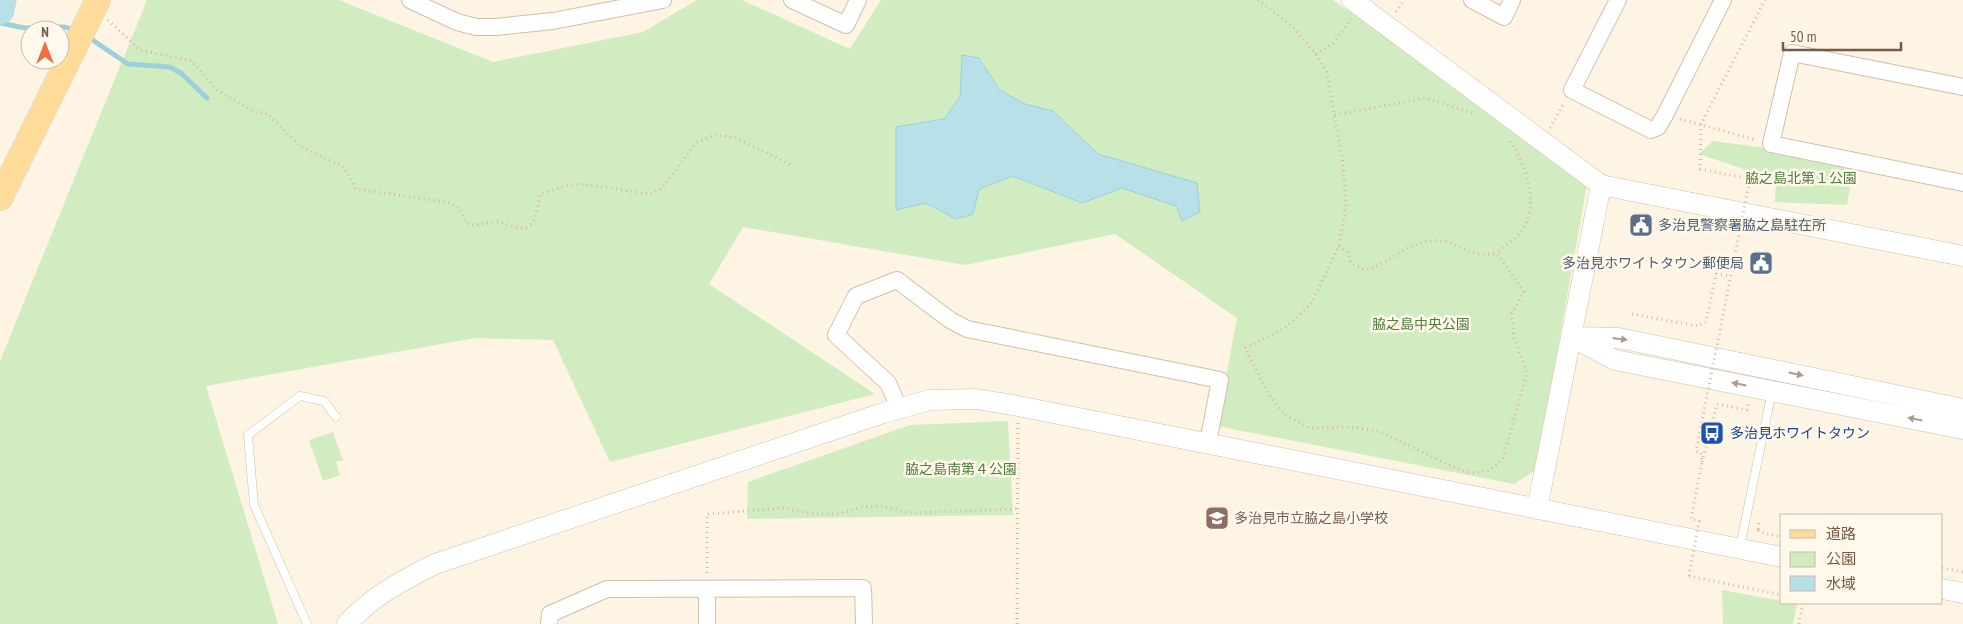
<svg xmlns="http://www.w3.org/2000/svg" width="1963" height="624" font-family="'PT Sans Narrow','Noto Sans JP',sans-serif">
  <rect width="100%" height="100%" fill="#fdf4e4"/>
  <path fill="#d2ecc1" d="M147 0H339L493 62 643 32 697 0H742L850 49 881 0H1333L1580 171 1587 185 1536 470 1514 484 1217 426 1237 318 1115 234 965 265 743 227 709 284 875 394 610 462 553 340 475 338 206 386 278 624H0V361Z
    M1713 141 1855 160 1847 205 1775 202 1776 180 1699 154Z
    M1008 421 1013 515 747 519 748 482 910 425Z
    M333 432 343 460 336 462 340 475 323 481 309 440Z
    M1722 590 1782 601V603H1797L1793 624H1723Z"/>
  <path fill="#b7e0e8" stroke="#9dd0db" d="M962 55 979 58 1000 90 1025 104 1053 111 1098 154 1197 183 1200 212 1182 221 1176 206 1122 188 1082 203 1013 176 979 189 973 214 956 219 926 203 896 210V127L944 119 960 97Z"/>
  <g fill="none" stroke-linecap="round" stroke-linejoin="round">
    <path stroke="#9dd0db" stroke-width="5" d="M0 23 25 28 64 27 76 30
      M88 37 128 64 170 67 181 73 207 98"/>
    <path stroke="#b7e0e8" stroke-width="29" d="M0 10 2 0"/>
    <g stroke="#d2beac" stroke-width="9">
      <path id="service" d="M1740 547 1772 391
        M307 624 254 505 248 435 300 396 324 401 336 417"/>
    </g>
    <g stroke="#d2beac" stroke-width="18">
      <path id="minor" d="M410 0 457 22 476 27H495L553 21 663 0
        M792 0 846 25 858 0
        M1472 0 1504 17 1512 0
        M1618 0 1572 90 1651 130 1658 127 1665 115 1723 0
        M1963 87 1792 53 1771 144 1963 183
        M899 408 888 383 836 335 856 296 897 280 950 320 967 329 1220 380 1208 443
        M549 624 550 614 607 589 863 588 864 624
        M707 624V589"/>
    </g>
    <g stroke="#d2beac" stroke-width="21">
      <path id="tertiary" d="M1352 0 1601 185 1963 256
        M1571 337 1615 360 1963 429
        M1575 337 1619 338 1963 409
        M1537 509 1601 185
        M1942 589 1963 593
        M347 624C372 596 402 581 435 564L883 413 930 400 976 399 1018 406 1782 557"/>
    </g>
    <g stroke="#dcd4cf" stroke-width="26">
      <path id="primary" d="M0 198 98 0"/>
    </g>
    <path stroke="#dab69d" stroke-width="3" stroke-dasharray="1 4" stroke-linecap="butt" d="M1258 0 1293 27 1316 54 1327 73 1343 164 1346 205 1339 246 1311 304 1285 328 1245 348 1268 393 1285 415 1310 428 1352 427 1378 431 1460 470 1474 473 1490 470 1503 458 1527 373 1514 337 1512 313 1524 292 1497 253C1505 246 1517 238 1523 229 1540 202 1525 163 1509 140
      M1396 12 1404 0
      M108 20 140 50 192 61 216 89 254 112 268 114 300 146 344 167 356 189 452 203 460 209 466 223C480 228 485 221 497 222 505 223 513 227 521 228 539 228 536 205 541 194L565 186 581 184 650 194 661 189 696 143 714 135 734 137 793 166
      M1316 54 1333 44 1351 19
      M1335 115 1425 98 1472 113
      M1680 119 1756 140
      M1550 128 1564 103
      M1750 179 1700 169 1701 124 1765 0
      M1339 246 1348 252 1351 263 1366 270C1392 263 1410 237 1441 241 1463 244 1473 259 1497 253
      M1632 314 1698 326 1706 322 1716 274 1730 276
      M1702 462 1717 404 1747 410 1748 402
      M1758 530V532L1759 520
      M1758 530 1764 533 1782 537
      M1942 568 1963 572
      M707 573V514L784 508 814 514H837L862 507 881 506 909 513 1017 509
      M1689 576 1782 595
      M1017 624 1018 422
      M1799 624 1803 603"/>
    <use href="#service" stroke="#fff" stroke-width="8"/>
    <use href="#minor" stroke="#fff" stroke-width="16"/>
    <use href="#tertiary" stroke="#fff" stroke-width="20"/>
    <use href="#primary" stroke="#ffdc99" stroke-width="25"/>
    <path stroke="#dab69d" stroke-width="3" stroke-dasharray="1 4" stroke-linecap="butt" d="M1689 576 1699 521 1691 519 1702 462 1701 453 1696 451 1750 179"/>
  </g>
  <defs><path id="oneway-solid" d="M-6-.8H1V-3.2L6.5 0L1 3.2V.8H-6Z" transform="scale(1.25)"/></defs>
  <g fill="#ae9c91">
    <use href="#oneway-solid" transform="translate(1620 339) rotate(7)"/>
    <use href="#oneway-solid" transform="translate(1796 374) rotate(12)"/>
    <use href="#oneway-solid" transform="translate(1739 384) rotate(-169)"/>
    <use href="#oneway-solid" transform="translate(1915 419) rotate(-169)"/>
  </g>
  <defs>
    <g id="civic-square" transform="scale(1.25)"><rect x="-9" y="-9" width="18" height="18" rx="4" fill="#5c6f8a" stroke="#fff8eb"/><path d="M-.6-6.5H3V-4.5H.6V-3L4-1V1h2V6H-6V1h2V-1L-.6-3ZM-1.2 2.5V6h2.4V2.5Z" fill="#fff"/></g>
    <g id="bus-square" transform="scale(1.25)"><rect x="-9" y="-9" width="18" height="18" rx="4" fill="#1a4fb4" stroke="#fff8eb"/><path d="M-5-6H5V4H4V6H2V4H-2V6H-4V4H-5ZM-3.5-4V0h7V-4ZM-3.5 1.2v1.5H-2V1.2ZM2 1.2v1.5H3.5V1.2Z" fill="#fff"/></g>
    <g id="school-square" transform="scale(1.25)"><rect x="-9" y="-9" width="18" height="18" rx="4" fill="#8d6e63" stroke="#fff8eb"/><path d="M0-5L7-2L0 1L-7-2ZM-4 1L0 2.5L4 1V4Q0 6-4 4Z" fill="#fff"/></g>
  </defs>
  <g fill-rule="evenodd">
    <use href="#civic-square" x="1641" y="225"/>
    <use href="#civic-square" x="1761" y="263"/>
    <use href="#bus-square" x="1712" y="433"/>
    <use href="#school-square" x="1217" y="518"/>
  </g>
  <g text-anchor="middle" stroke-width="5" stroke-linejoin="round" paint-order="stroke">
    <g font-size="14" fill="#507e3f" stroke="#fff8eb">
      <text x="1801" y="183">脇之島北第１公園</text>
      <text x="1421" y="329">脇之島中央公園</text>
      <text x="961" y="474">脇之島南第４公園</text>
    </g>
    <g font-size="14" fill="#4e5e75" stroke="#fff8eb" text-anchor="start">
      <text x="1658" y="230">多治見警察署脇之島駐在所</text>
      <text x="1744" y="268" text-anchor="end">多治見ホワイトタウン郵便局</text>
    </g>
    <g font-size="14" fill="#164399" stroke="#fff8eb" text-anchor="start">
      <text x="1730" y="438">多治見ホワイトタウン</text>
    </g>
    <g font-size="14" fill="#785e54" stroke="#fff8eb" text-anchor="start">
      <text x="1234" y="523">多治見市立脇之島小学校</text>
    </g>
  </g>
  <rect x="1780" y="514" width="162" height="90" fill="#fff8eb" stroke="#c9b9aa"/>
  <rect x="1790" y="530" width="25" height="8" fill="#ffdc99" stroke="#c9b9aa"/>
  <text x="1826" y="539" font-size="15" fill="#785a48">道路</text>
  <rect x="1790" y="552" width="25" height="15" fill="#d2ecc1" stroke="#c9b9aa"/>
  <text x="1826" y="564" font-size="15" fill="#785a48">公園</text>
  <rect x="1790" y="576" width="25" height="15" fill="#b7e0e8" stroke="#c9b9aa"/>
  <text x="1826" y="589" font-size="15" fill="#785a48">水域</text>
  <g transform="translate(45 45)"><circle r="24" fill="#fff8eb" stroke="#c9b9aa"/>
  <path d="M0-4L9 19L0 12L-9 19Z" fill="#ee6d43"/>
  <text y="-8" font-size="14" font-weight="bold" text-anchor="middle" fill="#785a48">N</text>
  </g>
  <path d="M1783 42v8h118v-8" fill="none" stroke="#785a48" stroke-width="2.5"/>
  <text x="1790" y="42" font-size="15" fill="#785a48" stroke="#fff8eb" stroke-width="4" paint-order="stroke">50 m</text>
</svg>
